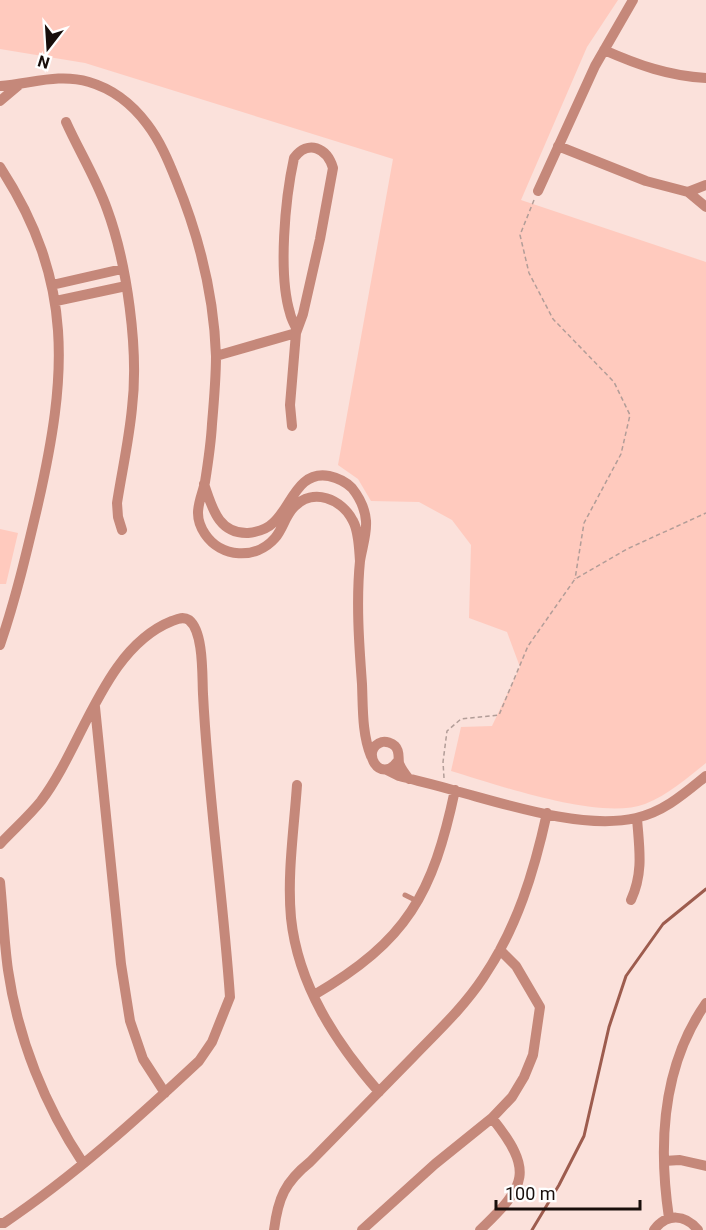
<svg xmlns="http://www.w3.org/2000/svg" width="706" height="1230" font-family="Roboto,sans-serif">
  <rect width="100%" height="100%" fill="#fbe1db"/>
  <path fill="#ffcabe" d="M0 0H618L587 47 521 200 706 262V763C687 778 668 795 645 804 600 821 498 785 451 771L461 727 492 726 520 667 507 632 469 618 471 545 452 520 419 502 371 501 358 479 338 465 393 159 85 63 0 49Z
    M0 529 18 533 6 584H0Z"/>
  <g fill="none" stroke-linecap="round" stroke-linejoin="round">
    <path stroke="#9d5c4e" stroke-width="3" d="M532 1230 559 1185 584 1136 609 1027 626 976 663 924 706 889"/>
    <path stroke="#b29d98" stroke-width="1.5" stroke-dasharray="4.5 3" stroke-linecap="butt" d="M534 200 520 235 529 273 553 319 614 382 630 415 621 454 584 523 575 579
      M444 778 443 762 447 731 461 719 499 715 528 646 575 579 627 549 706 513"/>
    <path stroke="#c5887a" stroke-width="5" d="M405 895 417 901"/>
    <path stroke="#c5887a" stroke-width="10" d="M604 50C638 65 669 76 706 78
      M0 86C31 84 58 73 89 82 113 89 132 104 147 124 160 141 168 160 176 180 199 236 214 295 216 356 216 378 214 401 212 424 211 443 208 463 205 482 203 492 198 502 198 513 198 520 201 528 205 534 221 558 256 560 275 538 283 529 285 516 294 507 313 487 342 499 353 521 359 532 359 549 360 561
      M0 101 19 85
      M66 122C79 151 96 178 107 209 127 263 139 350 132 408 129 440 122 471 117 503L118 517 122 530
      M558 146 646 181 688 192 706 207
      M0 167C75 282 67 376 38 504 27 551 16 598 0 645
      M538 191 595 66 633 0
      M688 192 706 185
      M52 285 122 269
      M56 301 126 286
      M216 356 296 333
      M292 426 290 405 296 333 303 314 320 239 333 168C327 148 308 139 294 158 285 199 278 274 290 313 291 319 295 325 297 330
      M204 484C212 507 218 534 248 533 257 532 267 529 273 523 291 508 297 470 329 476 338 478 345 481 352 488 360 498 365 508 366 521 367 534 362 548 360 561 356 601 359 644 362 684 363 708 362 734 371 756
      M95 707 121 964 130 1021 143 1059 165 1093
      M398 761C380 786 359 749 382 742 386 741 392 743 395 746 400 751 398 757 399 763 401 769 405 774 409 779
      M387 770 399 776C418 781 437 785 456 791 508 805 584 830 636 818 664 812 685 793 706 776
      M297 785C294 829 287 875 291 918 298 985 336 1043 379 1092
      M0 844C13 830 29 816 41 801 83 746 104 648 172 621 177 619 183 616 189 620 204 632 202 676 203 694 208 795 223 896 230 997L212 1042 199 1061C138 1118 74 1176 4 1223H0
      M0 882C3 912 4 941 8 970 18 1039 45 1106 83 1163
      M631 900C644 872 639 847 637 818
      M314 995C407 941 433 894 455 790
      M664 1161 680 1160 706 1166
      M669 1218C658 1144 662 1066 706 1003
      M274 1230C278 1198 285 1182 310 1162 344 1127 379 1092 413 1057 437 1032 463 1008 483 978 517 928 534 872 547 813
      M362 1230 435 1164 492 1118 512 1097 524 1077 533 1055 540 1007 516 966 500 950
      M480 1230C527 1185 534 1171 492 1118
      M654 1230C667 1213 685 1214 698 1230"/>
  </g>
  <g transform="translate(48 48) rotate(197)" stroke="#ffffff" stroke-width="4.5" paint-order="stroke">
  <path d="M0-4.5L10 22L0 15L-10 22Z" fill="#180e0b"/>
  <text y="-9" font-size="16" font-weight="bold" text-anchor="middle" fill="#180e0b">N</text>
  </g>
  <path d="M496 1200v9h144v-9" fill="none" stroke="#180e0b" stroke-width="3"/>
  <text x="505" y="1200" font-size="18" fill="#180e0b" stroke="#ffffff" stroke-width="4.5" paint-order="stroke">100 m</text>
</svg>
